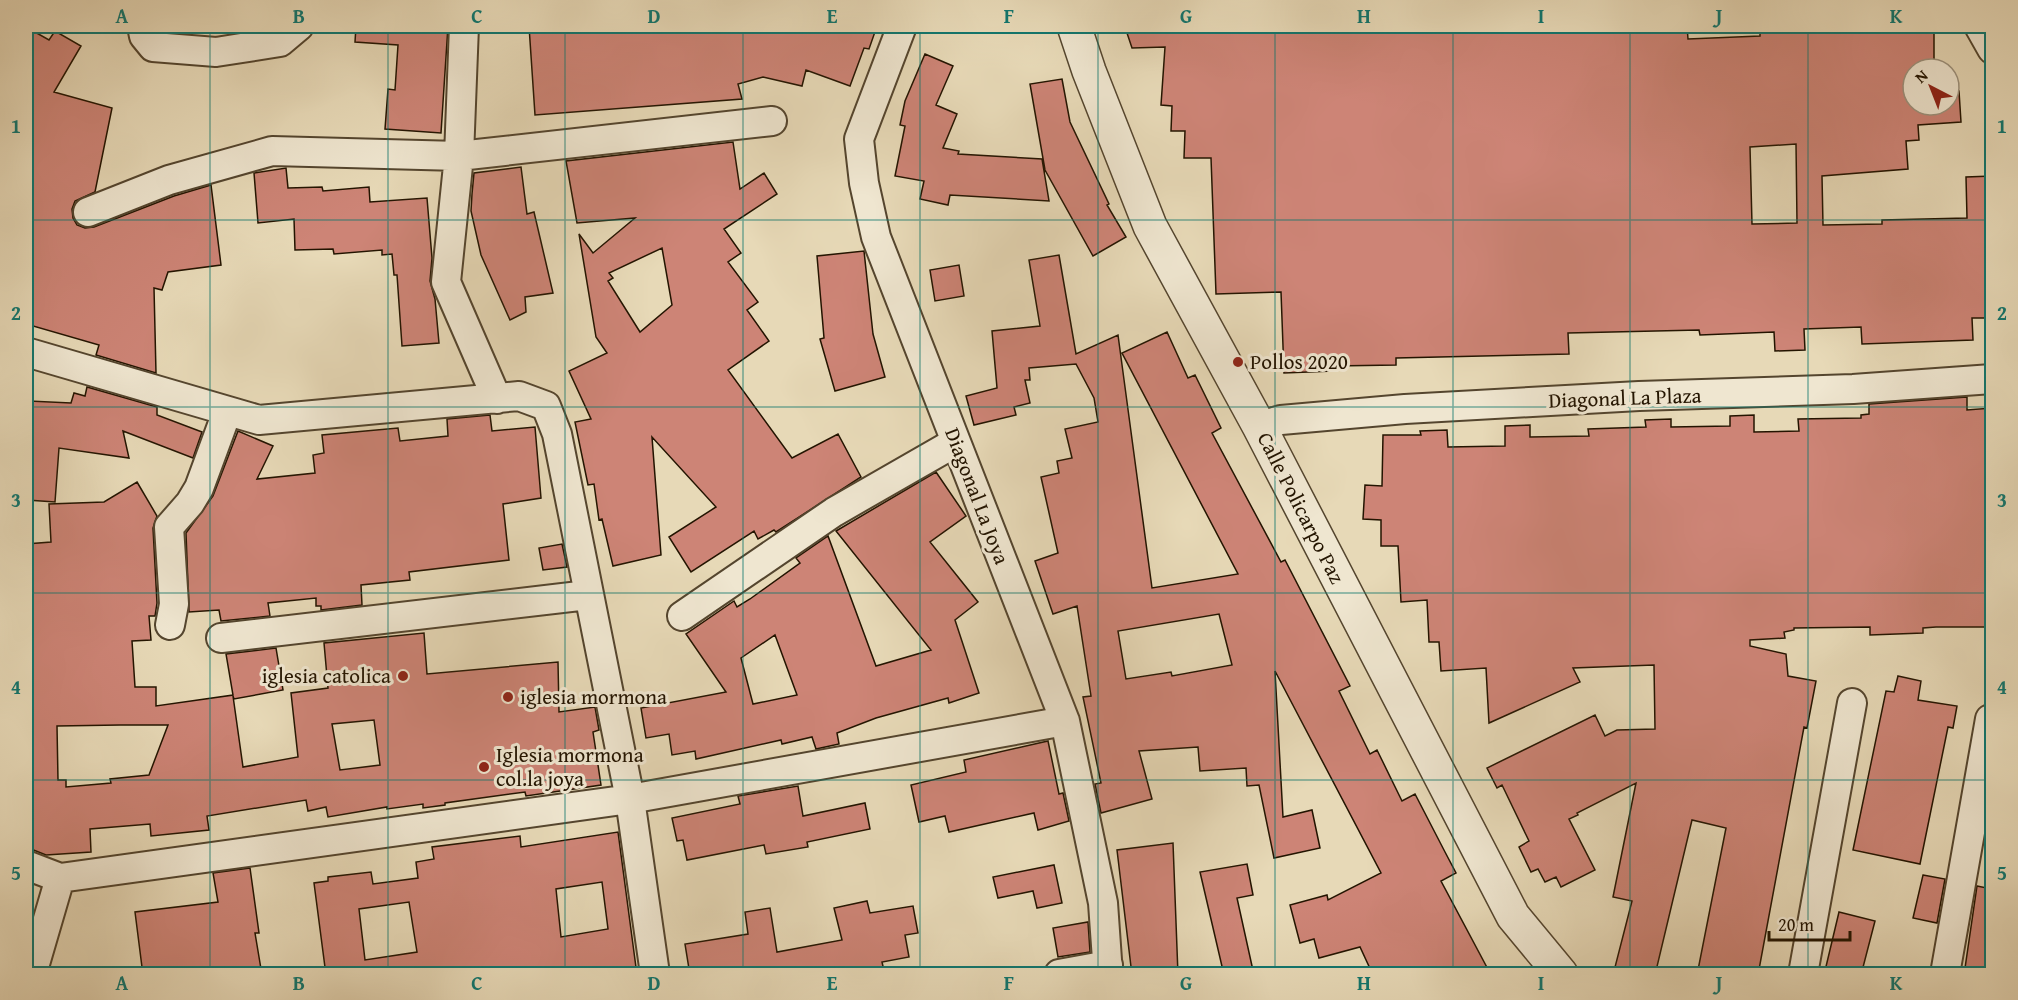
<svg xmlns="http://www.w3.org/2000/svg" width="2018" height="1000" font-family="'Gentium Book Plus',serif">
  <rect width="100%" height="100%" fill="#e7d9b7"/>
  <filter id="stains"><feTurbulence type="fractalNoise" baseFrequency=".00333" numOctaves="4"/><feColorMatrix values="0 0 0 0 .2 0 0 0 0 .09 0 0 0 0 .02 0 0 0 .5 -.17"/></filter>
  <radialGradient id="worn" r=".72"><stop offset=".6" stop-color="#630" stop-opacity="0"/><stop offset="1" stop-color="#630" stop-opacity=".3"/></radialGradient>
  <path fill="#cd8476" stroke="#231400" stroke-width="1.5" fill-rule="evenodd" d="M356 26H448L441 133 385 129 388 89 395 90 398 45 355 42Z
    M529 26H877L869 49 864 48 850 86 806 70 802 86 763 77 738 84 742 99 535 115Z
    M1188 26H1687L1688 39 1760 36V33L1934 30V69H1913V105H1949V92L1959 91 1961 122 1918 125 1919 140 1906 141 1908 169 1822 176 1823 225 1882 224V220L1967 218 1966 177 1992 176V318H1972L1973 340 1862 344 1861 327 1804 329 1805 350 1775 351 1774 332 1700 335 1699 330 1568 333 1569 354 1396 358V365L1333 366V371L1284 373 1281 292 1216 294 1211 158H1184L1185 131H1171L1172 106 1161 105 1165 47 1132 48 1125 27ZM1796 144 1797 223 1752 224 1750 147Z
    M26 27 49 40 55 31 81 46 54 92 112 108 95 192 75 201 72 209 73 218 77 225 85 228 94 227 174 196 211 185 221 265 168 272 162 290 154 288 156 373 96 355 99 345 33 326V309L26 327Z
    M925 54 953 66 936 105 957 114 943 148 959 151 958 154 1042 159 1049 201 950 195 948 205 920 199 924 181 895 176 905 126 900 125 905 101Z
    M1062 79 1070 122 1109 204 1107 205 1126 237 1093 256 1045 170 1030 84Z
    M733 142 740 189 764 173 777 194 724 229 741 253 728 262 758 302 747 310 769 341 728 370 792 458 838 434 861 477 776 532 774 530 758 539 754 531 691 572 669 537 716 507 652 437 661 555 613 566 602 519 599 520 594 484 588 485 575 422 591 419 569 371 607 353 596 337 579 234 593 253 635 218 577 223 566 161ZM662 248 672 305 640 332 608 281 613 278 609 273Z
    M521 167 527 214 534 212 553 293 525 297 526 312 510 320 481 255 471 211 472 194 474 173Z
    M286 168 288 188 322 187 323 191 369 187 370 202 427 198 432 258 430 281 435 299 439 343 402 346 397 275H394L392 254 382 255V250L334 254 333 249 295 250 294 219 258 223 254 173Z
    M864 251 873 334 885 377 835 391 820 339 824 338 817 256Z
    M1059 255 1076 354 1118 335 1152 588 1238 574 1122 353 1167 332 1188 378 1195 375 1221 428 1212 433 1281 562 1285 560 1350 686 1339 691 1370 754 1377 750 1402 801 1415 794 1445 852 1456 873 1441 881 1491 975H1373L1360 947 1319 958 1314 939 1300 943 1290 905 1327 895 1328 900 1381 873 1275 671 1283 817 1312 810 1320 848 1274 858 1259 785 1247 786 1246 768 1200 771 1198 747 1139 751 1152 799 1101 813 1095 784 1101 783 1083 697 1091 696 1077 606 1053 614 1035 561 1058 553 1041 477 1059 473 1057 461 1072 458 1065 429 1098 422 1094 398 1076 364 1029 368 1030 380H1025L1030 403 1014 407 1016 415 974 425 966 396 997 388 992 331 1040 326 1029 260ZM1219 614 1232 665 1172 676 1171 672 1126 679 1118 631Z
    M959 265 964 296 935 301 930 270Z
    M87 387 157 407V415L202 432 193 458 123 431 129 458 59 448 55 502 27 500 33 426H27L29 401 71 403 74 393 85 396Z
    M1967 397V410L1992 408V627H1936L1923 628V633L1870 635V627L1794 628V630L1784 632 1785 638 1750 640V646L1786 654 1788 676 1816 681 1807 728 1804 727 1758 975H1697L1726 828 1692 820 1655 975 1614 971 1632 901 1613 897 1636 783 1577 813 1578 815 1569 819 1595 870 1561 887 1556 877 1545 882 1538 869 1531 872 1519 847 1529 841 1502 785 1497 788 1487 768 1595 715 1605 736 1617 730 1655 729 1654 665 1573 668 1580 682 1489 723 1486 668 1441 671 1439 642H1429L1427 600 1401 602 1398 546H1381V520L1363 519 1365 485 1382 486 1383 435H1421L1420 431 1447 430 1448 447 1505 446V426L1530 425V437L1589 436 1588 429 1646 427 1645 420 1671 419V427L1730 426V416L1754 415V432L1799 431 1798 419 1861 418V415L1869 414V404Z
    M490 415 492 431 535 427 541 498 503 504 509 560 409 572 410 580 361 585 362 605 321 610V606H316V598L268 603 270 616 221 621 219 610 189 612 186 533 213 496 238 431 273 446 257 479 315 473 313 455 324 453 322 435 398 428 400 441 448 436 447 419Z
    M936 472 966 516 930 542 978 602 955 620 979 693 949 703 948 698 876 718 837 733 839 744 816 749 812 737 782 744 781 740 696 759 695 751 672 755 669 734 646 738 641 708 726 692 686 634 734 601 737 607 750 599 800 563 796 558 828 536 876 666 931 650 836 531ZM775 635 797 695 753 704 741 658Z
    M137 482 157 516 153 528 157 603 155 616H149L151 640 132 641 135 687H156V706L233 695 226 654 276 648 283 690 234 699 233 696 243 767 298 757 291 693 328 688 324 643 424 633 427 674 558 662 559 712 595 707 599 730 593 732 601 785 526 796 525 792 445 803V805L423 808V804L387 809V807L328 817 326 807 308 811 306 800 207 816 209 830 151 836 150 824 90 829 91 852 46 855 26 847V612H30L26 544 51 542 49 504 104 502ZM374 720 380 765 340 770 332 724ZM120 725H168L149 775 110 779 111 783 66 787V780H58L57 726Z
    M562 544 567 567 543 570 539 548Z
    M1898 676 1921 681 1918 700 1957 706 1953 728 1948 727 1920 864 1853 850 1886 691 1894 692Z
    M1048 741 1059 794 1063 793 1069 821 1038 830 1034 813 949 832 945 816 919 822 911 785 966 772 964 760Z
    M798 786 803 816 865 803 870 829 807 842 808 847 766 854 764 845 687 860 683 840 677 841 672 818 740 804 738 796Z
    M618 832 637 975H326L314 883 328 881V877L371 872 373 884 418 878 416 862 434 859 432 847 520 836 521 847ZM602 882 608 929 561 937 556 889ZM409 902 417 952 365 960 359 909Z
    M1173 843 1178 975H1132L1117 850Z
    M1247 864 1253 895 1237 898 1254 975H1224L1200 872Z
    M1054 865 1062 903 1037 908 1033 891 998 898 993 877Z
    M250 868 259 933H255L262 975H143L135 912 218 902 213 873Z
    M1923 875 1945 879 1937 923 1913 918Z
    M1977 886 1992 889V975H1964Z
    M867 901 870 913 913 906 918 933 905 935 909 957 882 962 885 975H690L685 944 748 934 745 912 770 908 777 952 842 940 834 908Z
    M1839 912 1875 921 1861 975H1824Z
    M1088 922 1090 952 1058 957 1053 928Z"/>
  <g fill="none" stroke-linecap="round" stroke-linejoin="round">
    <g stroke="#54452e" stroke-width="32">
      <path id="minor" d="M142 26 144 36 153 47 216 52 280 42 299 26
        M464 26 459 156 446 282 497 399
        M902 26 859 139 864 183 876 237 1065 721 1103 903 1108 974
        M1979 26 1992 49
        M88 212 169 180 272 151 459 156 772 121
        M26 352 259 420 519 396 546 406 557 434 630 799 655 974
        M1259 426 1281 420 1405 409 1639 396 1853 389 1992 379
        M682 616 834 512 956 442
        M170 625 174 604 169 527 190 503 199 488 227 412
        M221 638 588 595
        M26 865 60 878 630 799 1065 721
        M32 974 60 878
        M1059 974 1108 965
        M1803 974 1852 703
        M1945 974 1990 719"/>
    </g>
    <g stroke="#54452e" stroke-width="36">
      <path id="tertiary" d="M1074 26 1089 71 1150 226 1259 426 1513 916 1561 974"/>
    </g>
    <use href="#minor" stroke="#efe6d0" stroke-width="28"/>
    <use href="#tertiary" stroke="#efe6d0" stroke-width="33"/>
  </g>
  <path fill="none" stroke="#0f766e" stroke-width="1.5" stroke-opacity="0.55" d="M210 26V974M388 26V974M565 26V974M743 26V974M920 26V974M1098 26V974M1275 26V974M1453 26V974M1630 26V974M1808 26V974M26 220H1992M26 407H1992M26 593H1992M26 780H1992"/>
  <g fill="#8f2418" stroke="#efe6d0" stroke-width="2">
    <circle cx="1238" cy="362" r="6"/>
    <circle cx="403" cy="676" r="6"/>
    <circle cx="508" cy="697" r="6"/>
    <circle cx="484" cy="767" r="6"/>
  </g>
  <g text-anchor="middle" stroke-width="6" stroke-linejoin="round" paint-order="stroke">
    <g font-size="21" fill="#231400" stroke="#efe6d0" text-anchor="start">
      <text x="1250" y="369">Pollos 2020</text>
      <text x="391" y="683" text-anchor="end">iglesia catolica</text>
      <text x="520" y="704">iglesia mormona</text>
      <text x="496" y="762">Iglesia mormona<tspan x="496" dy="24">col.la joya</tspan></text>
    </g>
    <g font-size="21" fill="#231400" stroke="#efe6d0">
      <text transform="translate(1625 398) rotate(-2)" y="7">Diagonal La Plaza</text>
      <text transform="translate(977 496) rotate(69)" y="7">Diagonal La Joya</text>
      <text transform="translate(1301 508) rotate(63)" y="7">Calle Policarpo Paz</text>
    </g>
  </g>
  <rect width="2018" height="1000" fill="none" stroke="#e7d9b7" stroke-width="66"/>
  <g transform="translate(1931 87) rotate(318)"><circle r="28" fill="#efe6d0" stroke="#9d927d" stroke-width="1.5"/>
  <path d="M0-4.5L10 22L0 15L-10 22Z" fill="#8f2418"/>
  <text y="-9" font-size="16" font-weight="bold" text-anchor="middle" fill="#231400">N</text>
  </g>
  <path d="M1769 931v9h81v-9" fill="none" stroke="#231400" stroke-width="3"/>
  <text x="1778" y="931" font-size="18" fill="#231400" stroke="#efe6d0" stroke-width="4.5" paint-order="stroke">20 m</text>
  <rect x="33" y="33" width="1952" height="934" fill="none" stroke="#0f766e" stroke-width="2"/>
  <g font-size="20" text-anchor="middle" font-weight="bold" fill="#0f766e">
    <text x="122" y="23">A</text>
    <text x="299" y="23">B</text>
    <text x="477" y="23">C</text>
    <text x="654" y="23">D</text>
    <text x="832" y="23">E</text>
    <text x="1009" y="23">F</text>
    <text x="1186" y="23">G</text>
    <text x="1364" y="23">H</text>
    <text x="1541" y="23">I</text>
    <text x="1719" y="23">J</text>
    <text x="1896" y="23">K</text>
    <text x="16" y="133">1</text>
    <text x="2002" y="133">1</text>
    <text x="16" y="320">2</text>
    <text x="2002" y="320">2</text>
    <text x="16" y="507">3</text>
    <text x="2002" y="507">3</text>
    <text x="16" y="694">4</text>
    <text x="2002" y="694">4</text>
    <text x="16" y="880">5</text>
    <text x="2002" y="880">5</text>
    <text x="122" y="990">A</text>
    <text x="299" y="990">B</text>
    <text x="477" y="990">C</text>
    <text x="654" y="990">D</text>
    <text x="832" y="990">E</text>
    <text x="1009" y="990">F</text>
    <text x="1186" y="990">G</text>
    <text x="1364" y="990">H</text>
    <text x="1541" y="990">I</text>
    <text x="1719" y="990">J</text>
    <text x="1896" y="990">K</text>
  </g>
  <rect width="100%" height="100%" filter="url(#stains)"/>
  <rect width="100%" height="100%" fill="url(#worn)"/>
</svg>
